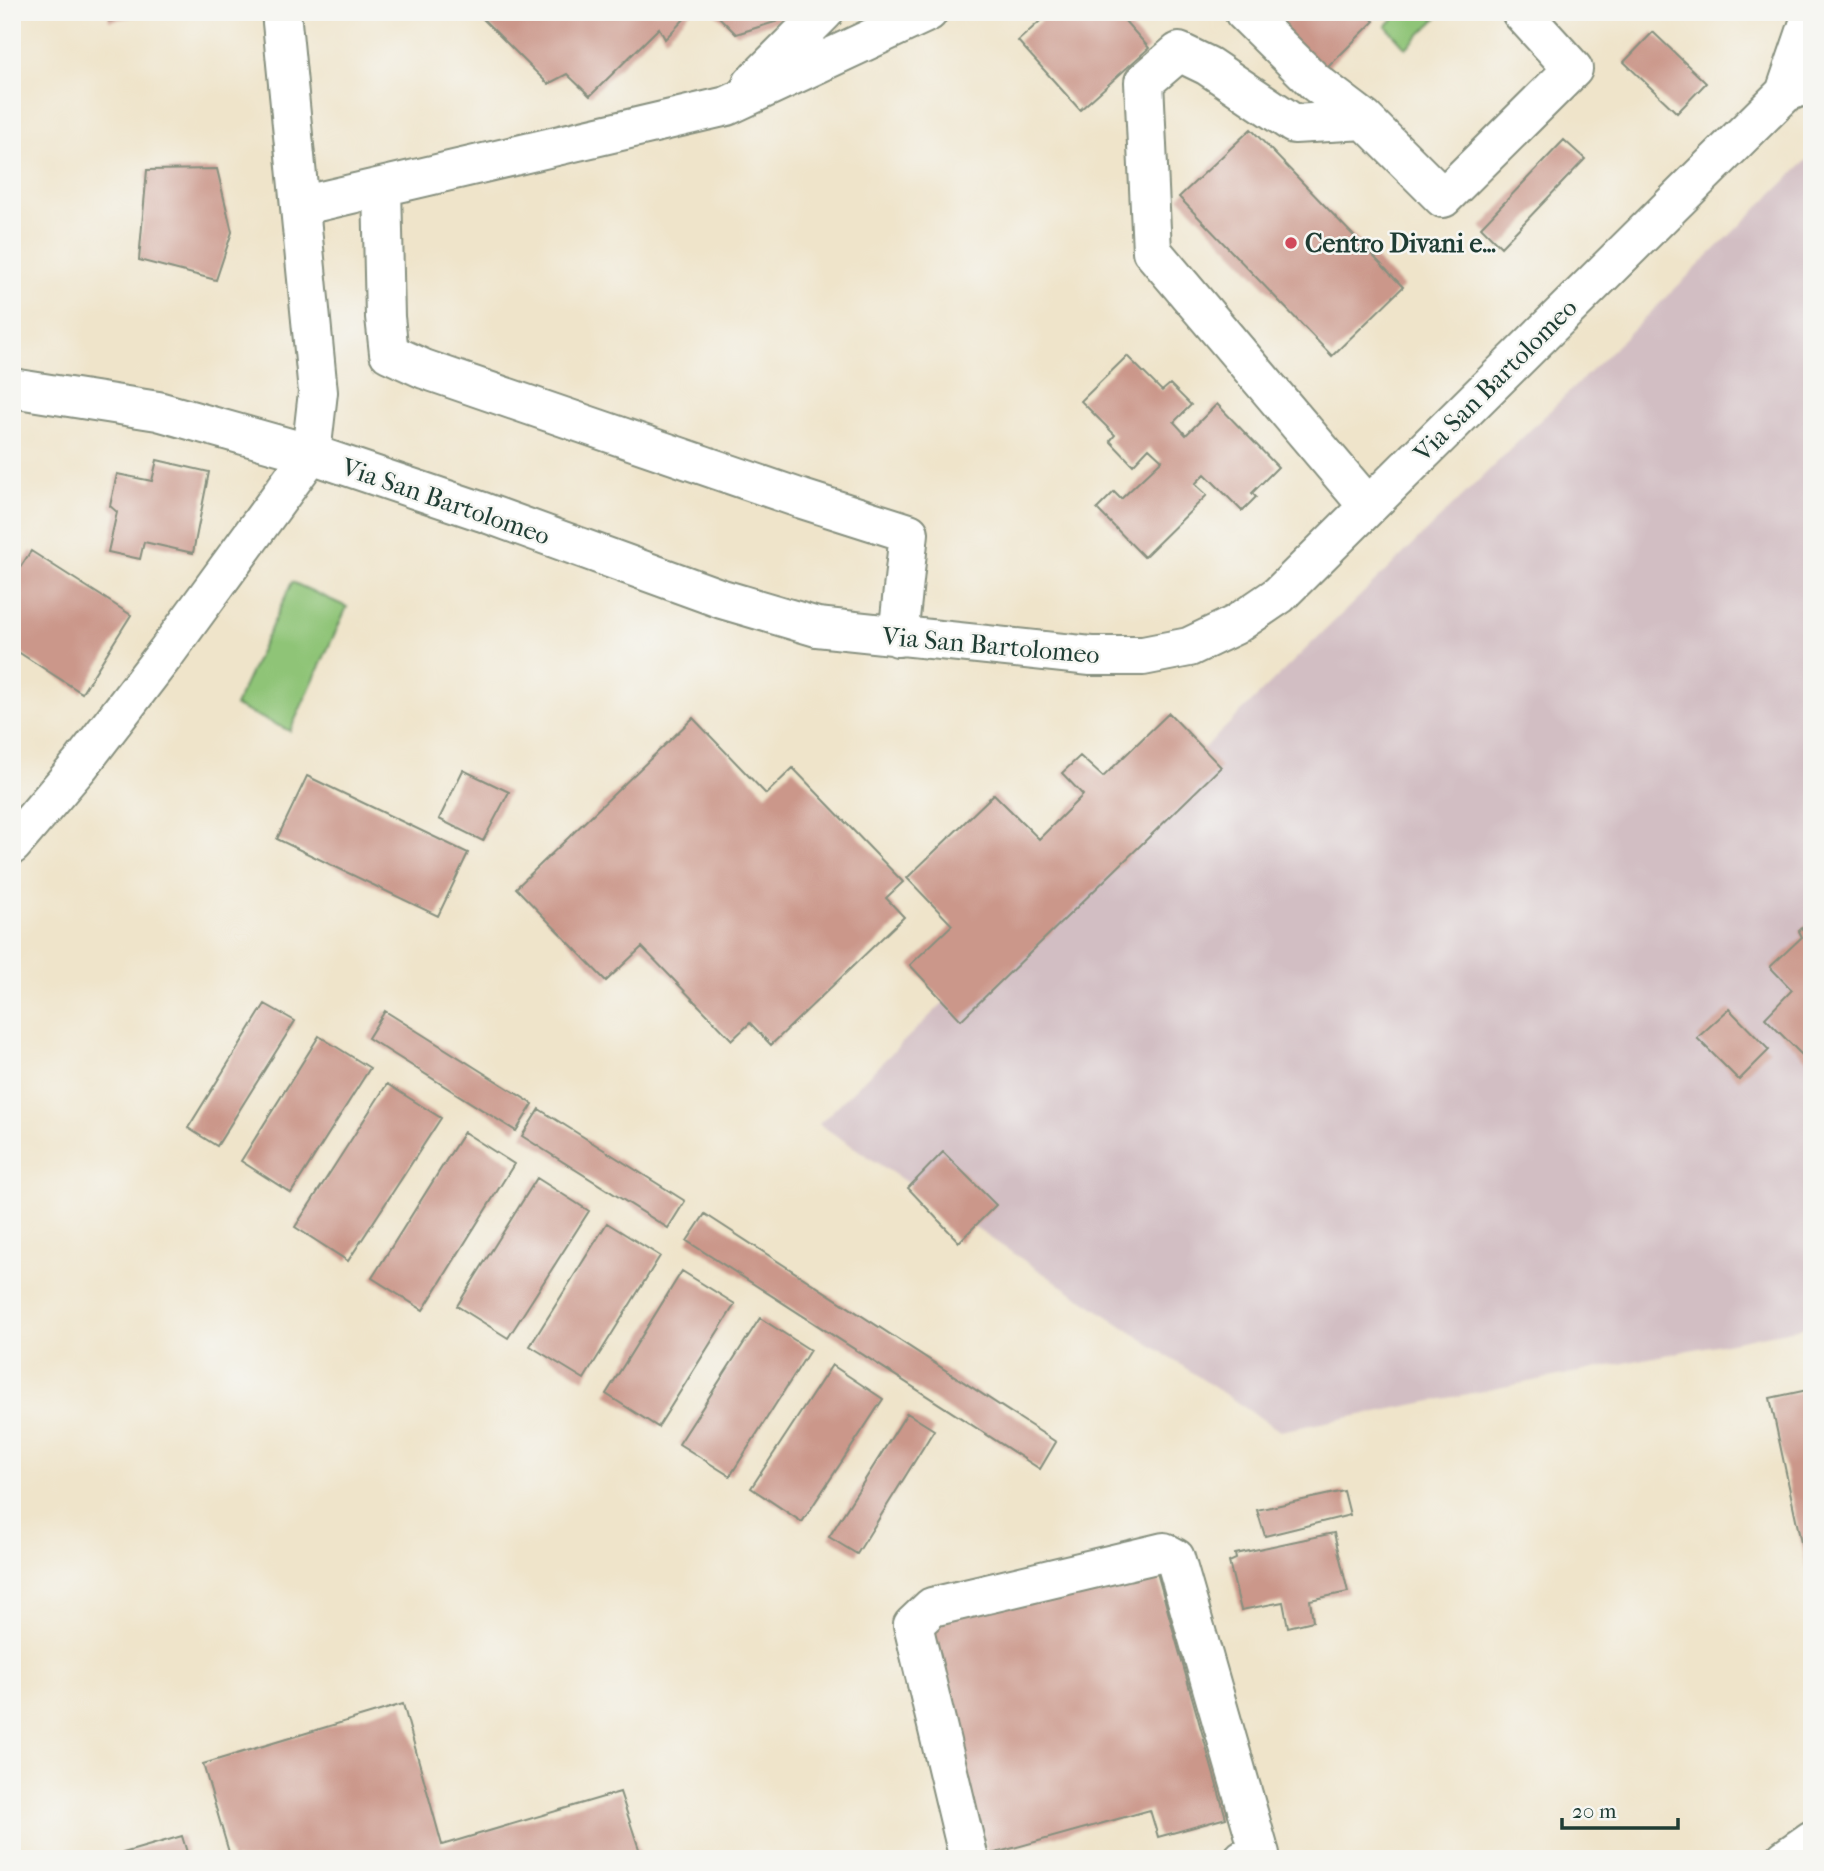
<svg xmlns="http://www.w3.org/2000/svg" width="1824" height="1871" font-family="'IM FELL French Canon',serif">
  <rect width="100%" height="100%" fill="#f6f6f2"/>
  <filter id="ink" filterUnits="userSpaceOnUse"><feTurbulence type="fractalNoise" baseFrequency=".0143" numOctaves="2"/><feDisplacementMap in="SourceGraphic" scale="14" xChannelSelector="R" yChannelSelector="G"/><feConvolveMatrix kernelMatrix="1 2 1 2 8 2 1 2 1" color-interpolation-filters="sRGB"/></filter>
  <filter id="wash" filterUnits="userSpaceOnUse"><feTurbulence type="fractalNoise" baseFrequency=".00686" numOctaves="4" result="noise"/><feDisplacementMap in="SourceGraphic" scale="28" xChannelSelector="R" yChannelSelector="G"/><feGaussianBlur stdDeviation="1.57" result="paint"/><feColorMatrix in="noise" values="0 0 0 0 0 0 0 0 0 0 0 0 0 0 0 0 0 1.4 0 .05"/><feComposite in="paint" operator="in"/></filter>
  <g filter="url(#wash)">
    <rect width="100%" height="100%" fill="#efe4ca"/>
    <path fill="#d2bec3" d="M1812 155V1326L1280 1431 819 1124Z"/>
    <path fill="#8fc477" stroke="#578056" stroke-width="2" d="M1400 12H1443L1406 48 1386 26Z
      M292 582 347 607 290 731 235 706Z"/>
    <g id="blocks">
      <path fill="#cb978a" d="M108 12H148V14L109 21Z
        M476 12H691L665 39 659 28 590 96 567 74 548 84Z
        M714 12H787L778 21 736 34Z
        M1050 12H1117L1149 48 1080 110 1018 41Z
        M1258 12H1364L1374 21 1321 74Z
        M1653 32 1706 83 1677 113 1624 62Z
        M1251 129 1403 287 1332 356 1179 197Z
        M1564 140 1585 159 1501 247 1481 227Z
        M217 169 232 232 216 280 139 260 147 170Z
        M1127 356 1162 391 1170 384 1191 405 1174 422 1186 435 1217 404 1278 467 1252 493 1256 497 1242 511 1205 474 1195 484 1207 495 1144 557 1097 509 1114 492 1121 499 1162 460 1149 448 1133 465 1110 441 1115 435 1081 401Z
        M157 460 209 472 193 553 144 542 140 559 108 552 117 512 110 506 117 474 152 481Z
        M31 551 131 615 82 693 12 648V580Z
        M1169 713 1221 767 961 1020 910 965 952 925 907 878 994 794 1039 839 1083 795 1062 773 1080 756 1103 777Z
        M693 718 766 794 793 768 903 882 886 898 904 917 771 1045 750 1023 732 1040 642 947 606 981 516 888Z
        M463 770 509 792 483 841 439 819Z
        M307 776 468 853 438 916 277 839Z
        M1812 919V1065L1765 1018 1792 990 1770 967 1802 937 1799 931Z
        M265 1004 295 1021 217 1146 188 1128Z
        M1729 1009 1769 1050 1739 1080 1697 1038Z
        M385 1011 533 1104 516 1131 368 1038Z
        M319 1036 370 1068 291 1193 241 1161Z
        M387 1084 441 1118 348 1261 295 1227Z
        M539 1109 685 1201 668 1228 522 1136Z
        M464 1132 514 1164 423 1310 372 1278Z
        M943 1152 996 1205 959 1242 908 1188Z
        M537 1178 589 1211 508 1338 457 1306Z
        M705 1214 1056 1442 1040 1469 687 1241Z
        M607 1223 660 1256 584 1379 530 1346Z
        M682 1271 735 1304 658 1427 606 1394Z
        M760 1318 810 1350 730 1476 679 1444Z
        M832 1365 883 1399 802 1522 751 1488Z
        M1812 1389V1589H1811L1770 1398Z
        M907 1413 934 1430 857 1554 829 1537Z
        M1344 1491 1350 1515 1265 1536 1257 1510Z
        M1334 1533 1348 1592 1310 1600 1313 1621 1288 1627 1283 1602 1241 1610 1229 1562 1236 1559 1235 1554Z
        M1154 1562 1226 1818 1158 1837 1150 1810 988 1855 924 1626Z
        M403 1704 442 1845 620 1792 642 1858 231 1859 203 1764Z
        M182 1836 189 1859H114L113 1856Z"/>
    </g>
  </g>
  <g filter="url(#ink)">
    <use href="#blocks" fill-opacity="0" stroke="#87907f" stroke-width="2"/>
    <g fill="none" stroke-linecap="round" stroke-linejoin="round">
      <g stroke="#87907f" stroke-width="42">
        <path id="minor" d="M1244 12 1315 82 1365 120
          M752 84 824 12
          M1785 93 1812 14
          M382 187 385 317 389 353 424 369 802 499 909 533 898 637
          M300 206 727 106 928 12
          M12 388 158 411 311 454 483 512 722 599 817 627 1091 656H1143L1189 647 1235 625 1279 595 1785 93 1812 82
          M1368 506 1152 251 1144 82 1179 52 1208 66 1294 124 1365 120 1443 198 1573 69 1521 12
          M12 845 80 765 166 653 311 454 318 392 281 12
          M969 1859 913 1625 932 1607 1164 1552 1175 1558 1260 1854 1243 1859
          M1785 1859 1812 1840"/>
      </g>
      <use href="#minor" stroke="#fff" stroke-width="38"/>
    </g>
  </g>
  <circle fill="#d1495b" stroke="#f6f6f2" stroke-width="2.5" cx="1291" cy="243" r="7"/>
  <g text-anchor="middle" stroke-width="5" stroke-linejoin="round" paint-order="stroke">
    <g font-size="26" font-weight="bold" fill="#1f3d34" stroke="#f6f6f2" text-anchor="start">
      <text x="1305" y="252">Centro Divani e…</text>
    </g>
    <g font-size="26" fill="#1f3d34" stroke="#f6f6f2">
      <text transform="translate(1495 380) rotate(-45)" y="9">Via San Bartolomeo</text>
      <text transform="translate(446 501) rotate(19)" y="9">Via San Bartolomeo</text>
      <text transform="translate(991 645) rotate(5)" y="9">Via San Bartolomeo</text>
    </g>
  </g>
  <rect width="1824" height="1871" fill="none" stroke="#f6f6f2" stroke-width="42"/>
  <path d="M1562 1818v10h116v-10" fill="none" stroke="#1f3d34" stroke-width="3.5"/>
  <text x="1572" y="1818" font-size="21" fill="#1f3d34" stroke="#f6f6f2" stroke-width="5" paint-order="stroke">20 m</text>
</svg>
